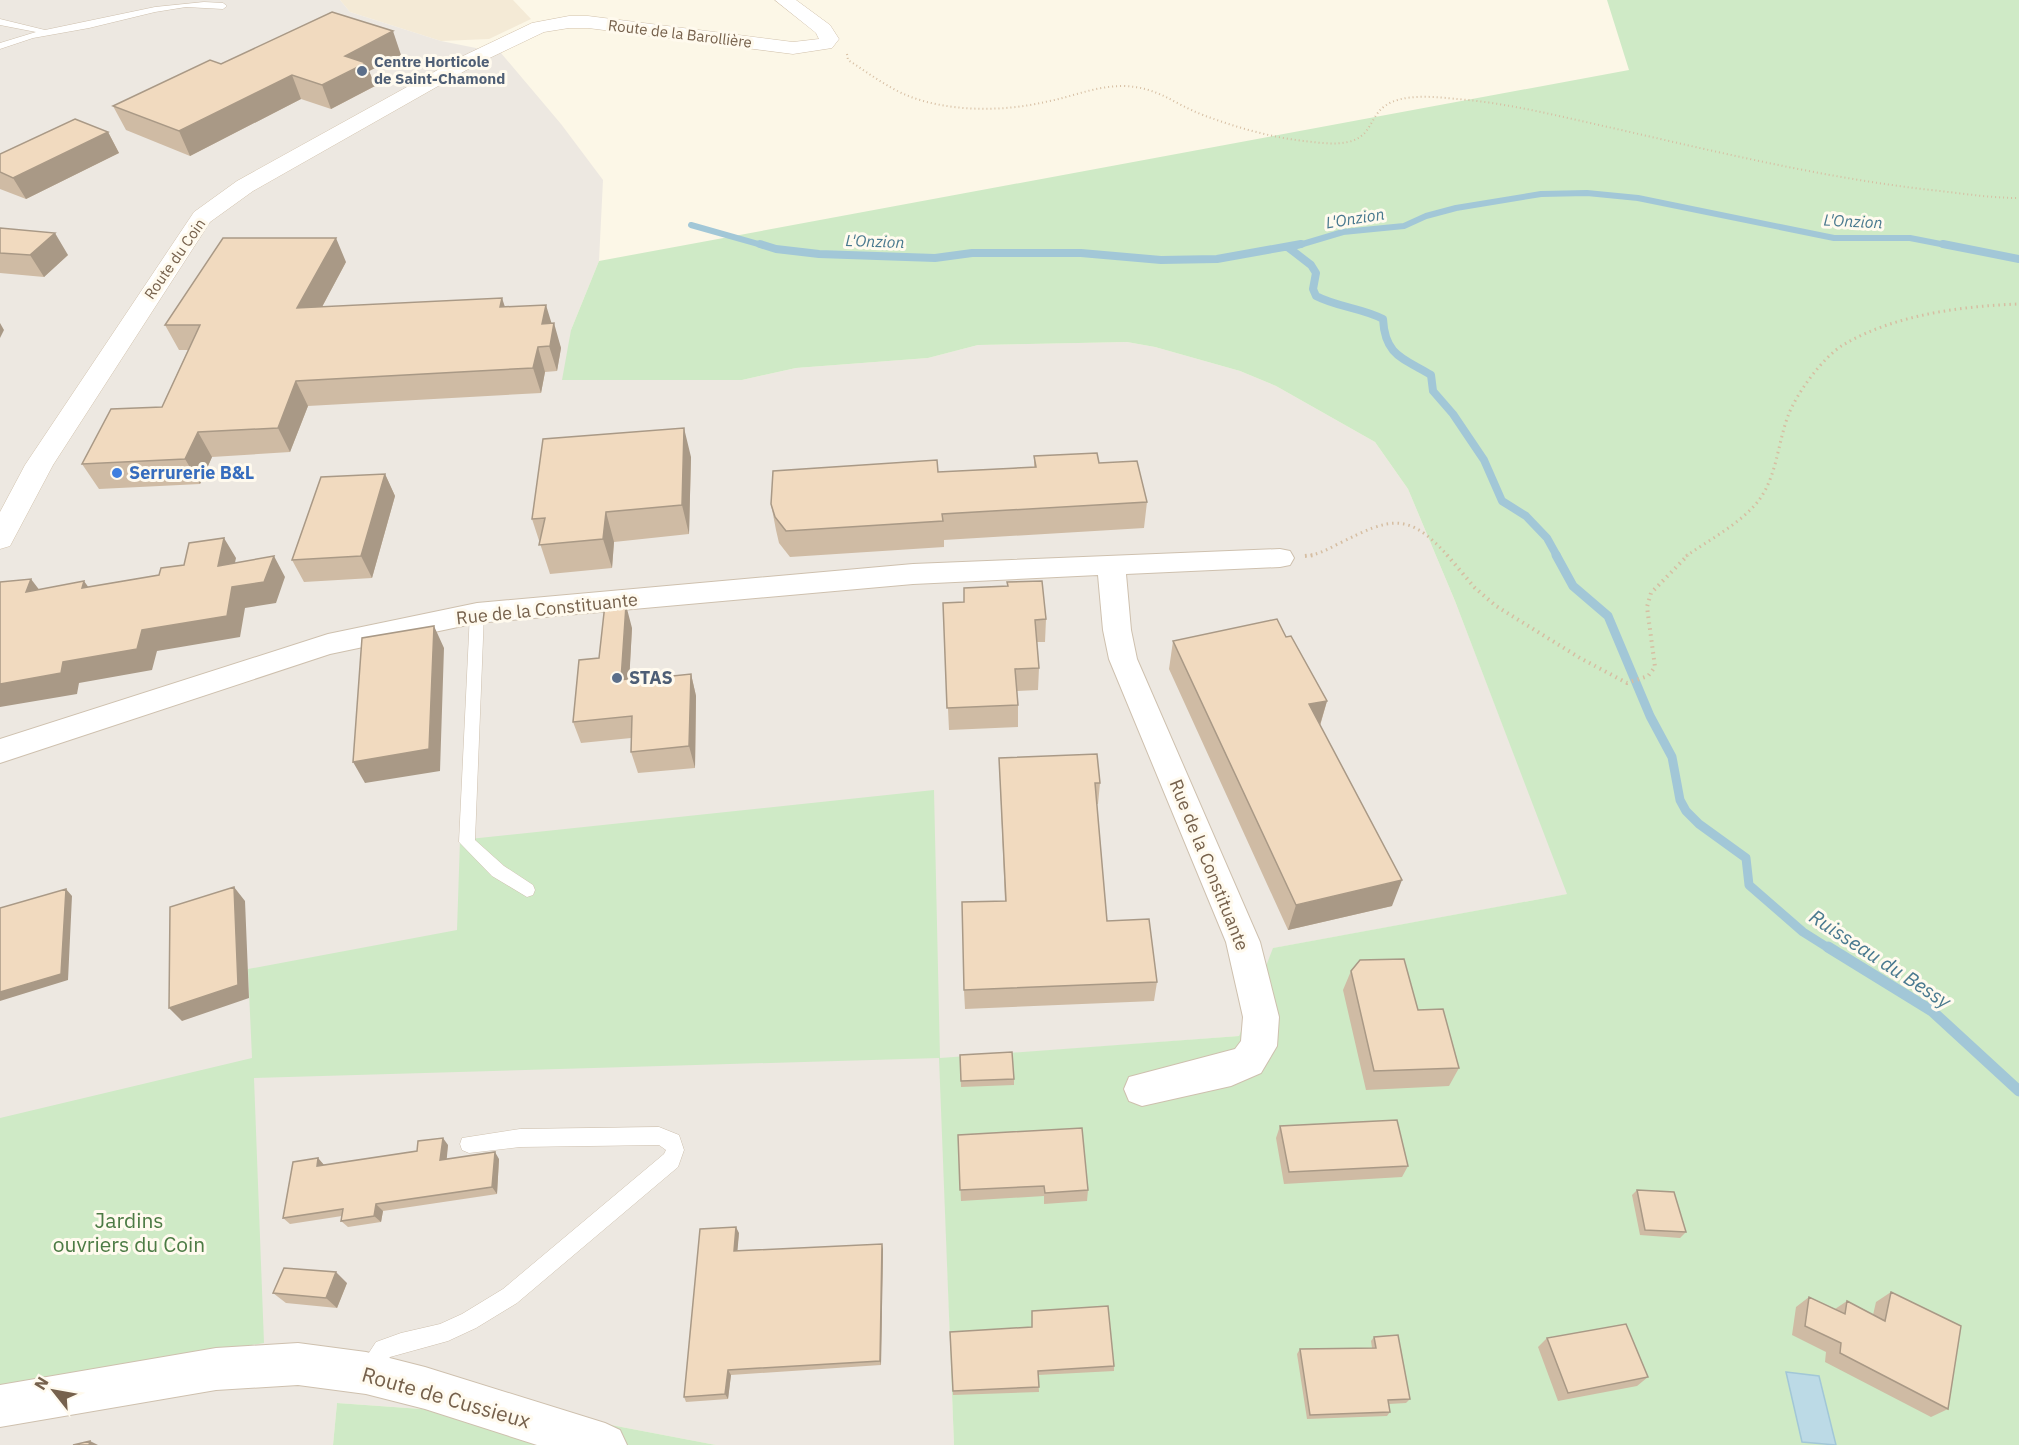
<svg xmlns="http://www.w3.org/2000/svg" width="2019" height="1445" font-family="'IBM Plex Sans',sans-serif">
  <rect width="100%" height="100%" fill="#fcf7e7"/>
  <path fill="#f4ead6" d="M340 0H513L531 19 489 39 441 41 350 12Z"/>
  <path fill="#ede8e1" d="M0 0H340L350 12 441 41 501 53 561 124 603 180 599 261 571 330 742 380 796 368 928 358 978 345 1127 342 1155 347 1240 371 1276 386 1375 442 1408 489 1455 601 1568 894 1274 948 1239 1036 940 1059 954 1445H716L590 1421 337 1403 333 1445H0Z"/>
  <path fill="#cfeac6" d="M1607 0H2019V1445H954L939 1058 254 1078 264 1343 0 1387V1118L252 1058 248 969 457 930 460 840 934 790 940 1058 1239 1036 1273 948 1567 894 1455 601 1408 489 1375 442 1276 386 1240 371 1155 347 1127 342 978 345 928 358 796 368 742 380H562L571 330 599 261 1629 70Z
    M337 1403 590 1421 716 1445H333Z"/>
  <path fill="#bcdae6" stroke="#a2c7d7" stroke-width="1.5" d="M1786 1372 1819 1376 1836 1445 1802 1442Z"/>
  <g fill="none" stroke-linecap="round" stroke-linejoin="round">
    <path stroke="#a2c7d7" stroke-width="6" d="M691 225 765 246
      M1296 246 1343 232 1404 226 1426 216 1456 208 1541 194 1587 193 1638 198 1834 238H1910L1951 246"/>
    <path stroke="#a2c7d7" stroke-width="8" d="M760 244 776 249 819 254 935 258 972 253H1081L1161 260 1217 259 1301 244
      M1943 244 2019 259
      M1289 248 1311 265 1316 273 1313 289 1316 296C1337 307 1362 308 1383 319 1385 356 1403 358 1431 375L1433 391 1453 414 1484 460 1502 501 1526 516 1547 538 1557 556"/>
    <path stroke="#a2c7d7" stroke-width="9" d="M1556 555 1573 586 1608 616 1650 716 1672 757 1680 800 1686 811 1699 824 1746 858 1749 885 1803 932 1830 949"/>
    <path stroke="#a2c7d7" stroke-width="11" d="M1828 947 1932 1011 2019 1091"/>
    <g stroke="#cec0ae" stroke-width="1">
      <path id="lane" d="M204 2 223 3 227 6 223 9 186 7 155 12 89 28 33 38 0 49V43L36 32 0 25V19L45 30 155 7Z
        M477 608 484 613 475 840 504 866 533 885 535 890 533 895 527 897 492 876 459 842 470 613Z
        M659 1127 679 1135 684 1150 678 1167 517 1303 476 1328 448 1341 390 1357 374 1378 367 1381 360 1378 357 1371 376 1342 401 1333 440 1324 462 1314 503 1289 664 1154 666 1150 659 1145 520 1147 469 1153 462 1150 460 1144 462 1138 520 1129Z"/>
    </g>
    <g stroke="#cec0ae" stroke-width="2">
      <path id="street" d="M1280 549 1290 551 1294 558 1290 565 1280 567 1126 574 1131 630 1137 659 1260 942 1279 1017 1277 1046 1261 1073 1231 1086 1142 1106 1129 1101 1124 1089 1129 1077 1235 1049 1241 1041 1243 1017 1226 942 1109 659 1103 630 1098 575 913 584 477 623 330 654 0 763V739L328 634 477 603 913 564Z
        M298 1343 366 1352 425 1367 605 1423 620 1430 627 1445H537L425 1409 366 1394 298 1385 216 1390 0 1427V1385L216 1348Z"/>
    </g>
    <g stroke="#d1c1ab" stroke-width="1">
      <path id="secondary" d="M775 0H796L830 25 839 39 832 48 793 54 588 28H569L544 32 477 64 253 191 210 222 53 465 10 546 0 549V512L25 465 194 212 237 181 463 56 532 23 569 16H588L793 42 819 39 816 33Z"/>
    </g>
    <path stroke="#d6bea2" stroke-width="2" stroke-dasharray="1 3" stroke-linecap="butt" d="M847 54 848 60C867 72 885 86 906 95 947 112 1002 112 1045 102 1072 97 1095 86 1123 86 1158 87 1172 103 1203 115 1235 127 1269 137 1304 141 1323 143 1354 149 1367 130 1373 122 1376 112 1385 106 1402 93 1437 97 1457 99 1508 103 1558 116 1608 127 1718 152 1827 179 1940 191 1966 194 1992 198 2019 198"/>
    <path stroke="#d6bea2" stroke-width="3" stroke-dasharray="1.5 4" stroke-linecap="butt" d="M1305 556C1318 555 1328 549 1340 543 1390 518 1408 511 1448 556
      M1686 556C1709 540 1736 526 1755 505 1777 480 1777 445 1788 416 1796 394 1823 357 1843 345 1893 315 1962 306 2019 304"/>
    <path stroke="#d6bea2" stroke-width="4" stroke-dasharray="1.5 4.5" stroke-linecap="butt" d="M1447 555 1475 588 1496 606 1580 658 1627 683 1648 676 1655 667 1647 607 1651 593 1688 555
      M1305 556 1316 555"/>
    <use href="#lane" fill="#fff" fill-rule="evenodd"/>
    <use href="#street" fill="#fff" fill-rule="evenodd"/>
    <use href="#secondary" fill="#fff" fill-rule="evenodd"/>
  </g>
  <path fill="#cfbba4" d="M401 55 369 71 375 86 331 109 301 99 190 156 126 130 113 106 221 64Z
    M108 132 119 153 26 199 0 189V154Z
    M0 228 68 255 44 277 0 273Z
    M346 262 322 307H505L552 323 561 348 557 371 545 372 541 393 308 406 290 452 212 457 200 484 99 489 82 464 162 407 188 350H179L165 325Z
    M1034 456 1099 463 1147 502 1144 528 944 540V547L790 557 779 543 776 530 771 504 938 472 1034 467Z
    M691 457 689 534 614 542 612 568 550 574 532 519Z
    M385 474 395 496 372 578 304 582 292 560Z
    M943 603 1046 619 1045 642H1037L1039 668 1038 690 1017 691 1018 705V727L949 730Z
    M632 628 629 679 635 678 636 680 691 674 696 696 695 768 638 773 631 752V738L581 743 573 722 599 658Z
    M1286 637 1327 701 1320 726 1392 906 1288 930 1169 669 1173 641Z
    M999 758 1100 783 1098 804H1097L1107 921 1157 982 1154 1001 965 1009 964 990 1005 901Z
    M1351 971 1418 1010 1459 1068 1449 1086 1366 1090 1343 990Z
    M960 1055 1014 1079V1085L961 1087Z
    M1280 1126 1408 1166 1402 1177 1284 1184 1276 1138Z
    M958 1135 1088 1190 1087 1201 1044 1204V1196L961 1201Z
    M448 1145 446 1159H499L497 1194 383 1211 381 1222 348 1227 341 1221 342 1216 290 1224 283 1218 318 1158 324 1165 417 1151Z
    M1637 1190 1686 1232 1680 1238 1640 1235 1632 1195Z
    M739 1233 737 1250 883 1249 881 1365 731 1375 728 1399 686 1402 684 1397Z
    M347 1283 337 1308 286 1303 273 1293Z
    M1891 1292 1948 1409 1931 1417 1825 1362 1826 1352 1792 1335 1796 1307 1809 1297 1835 1309 1847 1301 1873 1315 1876 1302Z
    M950 1332 1114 1366V1371L1038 1375 1039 1392 953 1395Z
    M1374 1337 1410 1399 1406 1403 1389 1404 1390 1412 1387 1416 1307 1419 1297 1354 1300 1349 1372 1348 1371 1341Z
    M1547 1338 1648 1377 1637 1386 1558 1401 1538 1347Z"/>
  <path fill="#a99986" d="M393 31 401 55 369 71 375 86 331 109 322 85 345 56Z
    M292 75 301 99 190 156 179 131Z
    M108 132 119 153 26 199 13 178Z
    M55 233 68 255 44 277 30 255Z
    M336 238 346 262 308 333 297 308Z
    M502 298 510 322 500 307Z
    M546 305 553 328 554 323 561 348 557 371 542 324Z
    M0 323 4 330 0 338Z
    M538 347 545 372 541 393 533 368Z
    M296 381 308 406 290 452 278 428Z
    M684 428 691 457 689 534 682 505Z
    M198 432 212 457 200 484 185 459Z
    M385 474 395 496 372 578 361 556Z
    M606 512 614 542 612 568 603 539Z
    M224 538 236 558 230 586 218 566Z
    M274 556 285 577 276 603 245 608 240 637 157 651 152 670 79 683 77 694 0 707V684L63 662 142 630 232 587Z
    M31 579 47 600 26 592Z
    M84 581 99 602 82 588Z
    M626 605 632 628 628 702 621 680Z
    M434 626 444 648 440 771 365 783 353 762Z
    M691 674 696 696 695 768 689 746Z
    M1327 701 1319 728 1309 704Z
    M1402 880 1392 906 1288 930 1296 905Z
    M234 887 245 901 249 998 182 1021 169 1008Z
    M66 889 72 896 68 980 0 1001V992Z
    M443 1138 448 1145 446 1167 440 1160Z
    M495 1152 499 1159 497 1194 492 1187Z
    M318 1158 324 1165 317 1166Z
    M376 1204 383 1211 381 1222 374 1216Z
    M736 1227 739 1233 737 1256 734 1251Z
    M882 1244 883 1249 881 1365 880 1361Z
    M336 1272 347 1283 337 1308 326 1298Z
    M728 1370 731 1375 728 1399 725 1394Z
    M90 1441 98 1445H89Z"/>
  <path fill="#f1dabf" stroke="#a99986" stroke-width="1.5" d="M332 12 393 31 345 56 366 63 322 85 292 75 179 131 113 106 210 60 221 64Z
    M75 119 108 132 13 178 0 172V154Z
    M0 228 55 233 30 255 0 253Z
    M223 238H336L297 308 502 298 500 307 546 305 542 324 554 323 550 346 538 347 533 368 296 381 278 428 198 432 185 459 82 464 111 409 162 407 200 325H165Z
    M684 428 682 505 606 512 603 539 539 545 545 518 532 519 543 439Z
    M1097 453 1099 463 1137 461 1147 502 942 514 943 521 786 531 775 517 771 504 773 471 937 460 938 472 1036 467 1034 456Z
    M385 474 361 556 292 560 321 477Z
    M224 538 218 566 274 556 264 582 232 587 227 616 142 630 137 649 63 662 61 673 0 684V582L31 579 26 592 84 581 82 588 159 575 161 568 184 565 189 543Z
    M1042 581 1046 619 1035 620 1039 668 1015 669 1018 705 947 708 943 603 964 602V588L1008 586 1007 582Z
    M605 604 626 605 621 680 635 678 634 680 691 674 689 746 631 752 632 716 573 722 579 660 599 658Z
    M1277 619 1286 637 1291 636 1327 701 1309 704 1402 880 1296 905 1173 641Z
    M434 626 429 749 353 762 362 638Z
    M1097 754 1100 783H1095L1107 921 1149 919 1157 982 964 990 962 902 1006 901 999 758Z
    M234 887 238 985 169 1008 170 907Z
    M66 889 61 974 0 992V908Z
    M1404 959 1418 1010 1443 1009 1459 1068 1374 1071 1351 971 1360 960Z
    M1012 1052 1014 1079 961 1081 960 1055Z
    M1397 1120 1408 1166 1289 1172 1280 1126Z
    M1082 1128 1088 1190 1045 1193 1044 1186 960 1190 958 1135Z
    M443 1138 440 1160 495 1152 492 1187 376 1204 374 1216 341 1221 343 1209 283 1218 293 1162 318 1158 317 1166 417 1151 418 1141Z
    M1637 1190 1674 1192 1686 1232 1645 1230Z
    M736 1227 734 1251 882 1244 880 1361 728 1370 725 1394 684 1397 700 1229Z
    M284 1268 336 1272 326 1298 273 1293Z
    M1891 1292 1961 1326 1948 1409 1840 1353 1841 1343 1805 1326 1809 1297 1845 1314 1847 1301 1885 1321Z
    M1108 1306 1114 1366 1038 1371 1039 1387 953 1391 950 1332 1032 1327V1311Z
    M1626 1324 1648 1377 1568 1393 1547 1338Z
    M1398 1335 1410 1399 1388 1400 1390 1412 1310 1415 1300 1349 1376 1348 1374 1337Z
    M90 1441 89 1445H73Z"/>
  <g fill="#5c6f8a" stroke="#fffaee" stroke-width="2">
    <circle cx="362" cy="71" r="6"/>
    <circle cx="617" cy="678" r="6"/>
  </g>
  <circle fill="#3f7fe0" stroke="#fffaee" stroke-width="2" cx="117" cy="473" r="6"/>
  <g text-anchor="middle" stroke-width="6" stroke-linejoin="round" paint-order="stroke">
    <g font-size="15" fill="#76614c" stroke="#fffaee">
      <text transform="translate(680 34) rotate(7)" y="5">Route de la Barollière</text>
      <text transform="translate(175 259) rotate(-55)" y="5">Route du Coin</text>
    </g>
    <g font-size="15" font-weight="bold" fill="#4e5e75" stroke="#fffaee" text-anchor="start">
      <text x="374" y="67">Centre Horticole<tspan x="374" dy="17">de Saint-Chamond</tspan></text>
    </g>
    <g font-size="16" font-style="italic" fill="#49798f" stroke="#fffaee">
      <text transform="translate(1355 218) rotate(-9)" y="6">L'Onzion</text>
      <text transform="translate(1853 221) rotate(3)" y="6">L'Onzion</text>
      <text transform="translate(875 241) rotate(2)" y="6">L'Onzion</text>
    </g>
    <g font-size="18" font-weight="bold" fill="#366cbe" stroke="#fffaee" text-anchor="start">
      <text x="129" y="479">Serrurerie B&amp;L</text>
    </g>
    <g font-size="18" fill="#76614c" stroke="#fffaee">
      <text transform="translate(547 609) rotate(-6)" y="6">Rue de la Constituante</text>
      <text transform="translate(1209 865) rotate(68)" y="6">Rue de la Constituante</text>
    </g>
    <g font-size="18" font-weight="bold" fill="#4e5e75" stroke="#fffaee" text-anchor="start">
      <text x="629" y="684">STAS</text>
    </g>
    <g font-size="20" font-style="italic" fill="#49798f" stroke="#fffaee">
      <text transform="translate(1880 959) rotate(33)" y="7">Ruisseau du Bessy</text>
    </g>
    <g font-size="21" fill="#4c7b44" stroke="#fffaee">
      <text x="129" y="1228">Jardins<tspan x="129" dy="24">ouvriers du Coin</tspan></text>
    </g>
    <g font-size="21" fill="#76614c" stroke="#fffaee">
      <text transform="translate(446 1398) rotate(16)" y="7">Route de Cussieux</text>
    </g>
  </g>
  <g transform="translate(54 1391) rotate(301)" stroke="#fffaee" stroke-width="4.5" paint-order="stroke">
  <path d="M0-4.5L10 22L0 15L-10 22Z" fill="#76614c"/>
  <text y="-9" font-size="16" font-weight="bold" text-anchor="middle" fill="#76614c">N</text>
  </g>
</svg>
